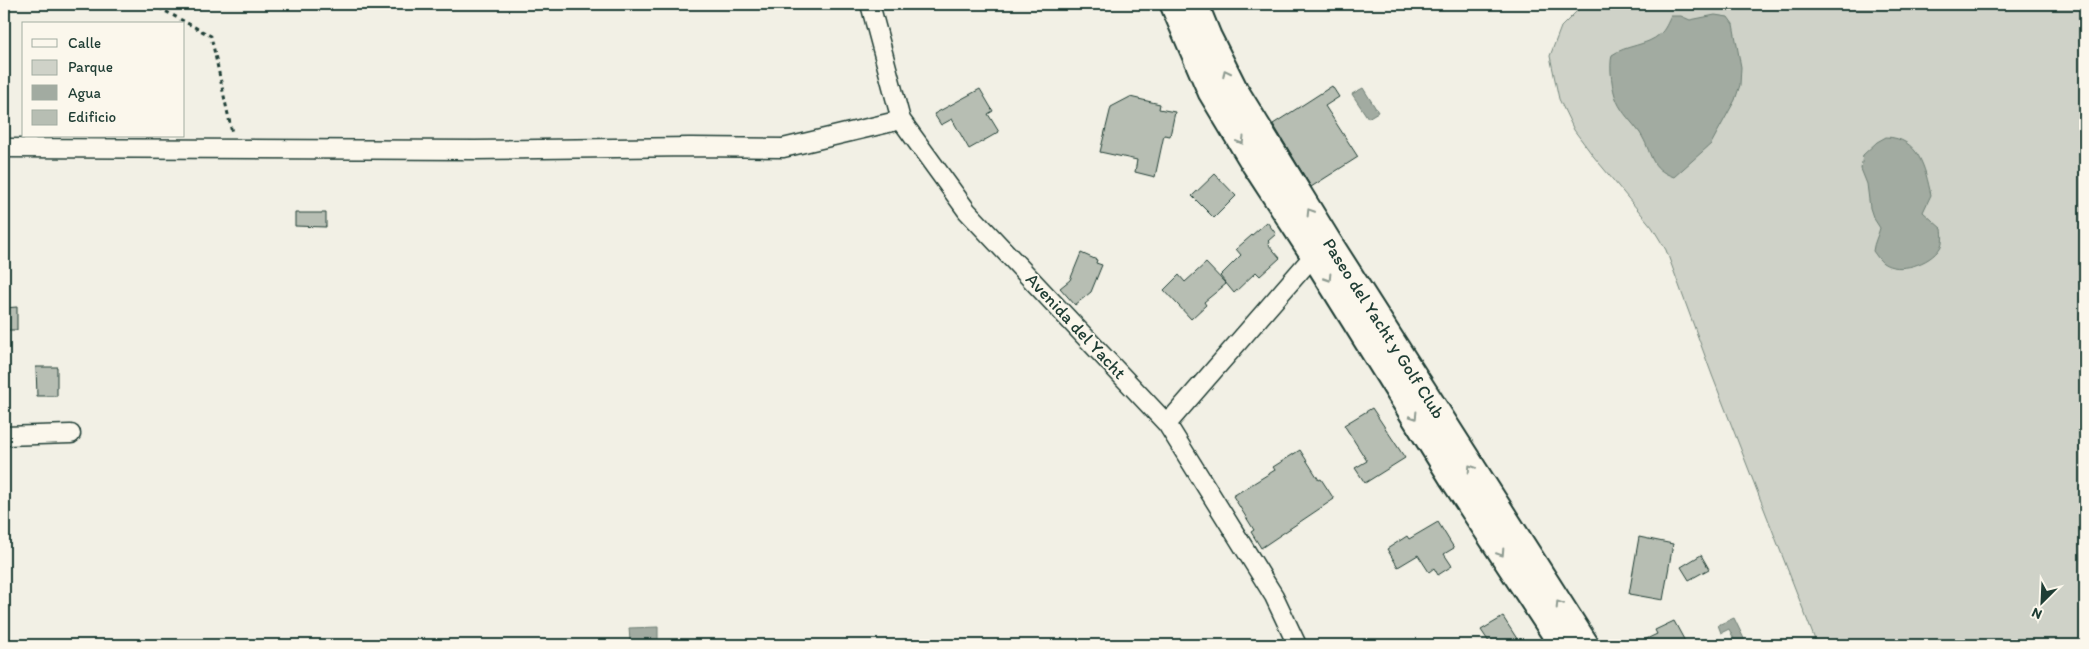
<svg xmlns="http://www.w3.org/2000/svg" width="2089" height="649" font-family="Itim,sans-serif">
  <rect width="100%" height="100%" fill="#f2f0e5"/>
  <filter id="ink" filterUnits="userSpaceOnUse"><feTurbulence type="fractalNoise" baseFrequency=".02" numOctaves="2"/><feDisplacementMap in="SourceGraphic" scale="10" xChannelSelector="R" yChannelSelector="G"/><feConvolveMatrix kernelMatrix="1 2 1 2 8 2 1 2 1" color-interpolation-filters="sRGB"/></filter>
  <g filter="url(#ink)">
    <path fill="#cfd2c8" stroke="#77887e" d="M1584 4H2085V645H1817L1712 375 1666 250 1652 227 1594 157 1574 130 1559 99 1550 56 1561 27Z"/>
    <path fill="#a2aba1" stroke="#6e7f75" d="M1715 15 1728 17 1733 24 1741 67 1740 85 1735 100 1711 144 1674 177C1648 168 1653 153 1640 133 1632 122 1622 113 1617 101 1612 90 1609 67 1612 55 1626 45 1647 46 1660 34 1665 30 1668 22 1671 16H1681L1690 20Z
      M1363 88 1378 112 1368 118 1352 94Z
      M1886 137C1919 138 1925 168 1931 195L1923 212 1942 229C1943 235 1943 243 1940 248 1930 264 1899 274 1883 263 1879 260 1876 255 1873 251 1874 242 1878 236 1880 228L1873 217 1870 208 1867 184 1861 169 1863 155 1877 142Z
      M1734 618 1747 645H1737L1729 629 1721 633 1718 625Z
      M658 627V640L630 641 629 628Z"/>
    <path fill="#b7beb3" stroke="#1f3d34" d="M1332 86 1339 97 1325 106 1358 157 1311 187 1273 124Z
      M980 89 993 111 988 114 999 132 969 149 952 119 941 125 934 114Z
      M1130 97 1160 104 1159 109 1175 112 1170 136 1164 135 1155 177 1135 172 1137 160 1100 152 1111 107Z
      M1215 174 1236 196 1214 218 1192 196Z
      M295 213H326V227L295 226Z
      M1267 222 1276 234 1268 241 1269 242 1268 244 1280 258 1260 276 1256 272 1234 293 1220 276 1241 255 1236 249Z
      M1081 253 1097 260 1096 263 1102 265 1091 292 1075 305 1060 288 1070 280Z
      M1206 263 1226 284 1204 302 1206 305 1191 319 1164 290 1179 275 1185 282Z
      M17 307V330H4V308Z
      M36 367H57V396H37Z
      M1372 408 1405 458 1365 483 1355 468 1367 461 1344 425Z
      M1300 450 1319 480 1321 479 1334 499 1261 548 1251 532 1254 530 1233 496 1275 470 1273 467Z
      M1438 522 1454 548 1444 554 1452 566 1438 575 1434 568 1429 572 1418 555 1398 567 1387 549 1407 536 1409 539Z
      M1639 537 1673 544 1663 600 1629 594Z
      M1701 555 1709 569 1689 580 1681 567Z
      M1503 617 1521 645H1491L1481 630Z
      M1674 621 1687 645H1634L1657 634 1655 630Z"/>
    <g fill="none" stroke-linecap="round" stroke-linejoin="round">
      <g stroke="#1f3d34" stroke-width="21">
        <path id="minor" d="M870 4 901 120 967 211 1167 424 1274 596 1297 645
          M4 148 475 150 690 147 783 148 901 120
          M1167 424 1321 247
          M4 436 71 434"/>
      </g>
      <g stroke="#1f3d34" stroke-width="29">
        <g id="secondary">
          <path d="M1173 4 1211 92 1255 165 1313 254 1453 479 1562 645"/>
          <path id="s1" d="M1195 4 1208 36 1235 90 1328 241 1586 645"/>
        </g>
      </g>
      <path stroke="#1f3d34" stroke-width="3" stroke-dasharray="4 4" stroke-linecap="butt" d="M152 4 211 36 232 133"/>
      <use href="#minor" stroke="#fbf7ec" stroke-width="18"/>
      <use href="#secondary" stroke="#fbf7ec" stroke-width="25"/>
    </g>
    <defs><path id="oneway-chevron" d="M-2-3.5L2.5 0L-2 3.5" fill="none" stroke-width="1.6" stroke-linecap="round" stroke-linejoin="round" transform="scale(1.25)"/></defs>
    <g stroke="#8d9a90">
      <use href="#oneway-chevron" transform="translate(1226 73) rotate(-117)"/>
      <use href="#oneway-chevron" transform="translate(1241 141) rotate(59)"/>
      <use href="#oneway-chevron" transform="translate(1310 212) rotate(-122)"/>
      <use href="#oneway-chevron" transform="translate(1328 278) rotate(58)"/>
      <use href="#oneway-chevron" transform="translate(1414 416) rotate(58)"/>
      <use href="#oneway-chevron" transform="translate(1471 468) rotate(-123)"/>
      <use href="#oneway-chevron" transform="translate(1501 553) rotate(57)"/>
      <use href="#oneway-chevron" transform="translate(1559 604) rotate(-123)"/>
    </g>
  </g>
  <g text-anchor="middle" stroke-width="4" stroke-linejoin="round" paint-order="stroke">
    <g font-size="18" fill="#1f3d34" stroke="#fbf7ec">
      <text transform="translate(1076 326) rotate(47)" y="6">Avenida del Yacht</text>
      <text dy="6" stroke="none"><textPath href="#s1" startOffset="376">Paseo del Yacht y Golf Club</textPath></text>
    </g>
  </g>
  <rect width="2089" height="649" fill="none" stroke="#fbf7ec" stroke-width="20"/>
  <rect x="10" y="10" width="2069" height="629" fill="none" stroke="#1f3d34" stroke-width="2" filter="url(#ink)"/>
  <rect x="22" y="22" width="162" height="115" fill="#fbf7ec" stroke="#a3ada2"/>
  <rect x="32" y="39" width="25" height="8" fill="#fbf7ec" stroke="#a3ada2"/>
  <text x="68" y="48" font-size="15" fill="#1f3d34">Calle</text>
  <rect x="32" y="60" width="25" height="15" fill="#cfd2c8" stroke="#a3ada2"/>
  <text x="68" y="72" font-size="15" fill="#1f3d34">Parque</text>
  <rect x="32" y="85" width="25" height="15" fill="#a2aba1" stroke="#a3ada2"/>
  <text x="68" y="98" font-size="15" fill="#1f3d34">Agua</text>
  <rect x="32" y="110" width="25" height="15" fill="#b7beb3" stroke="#a3ada2"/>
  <text x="68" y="122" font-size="15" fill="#1f3d34">Edificio</text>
  <g transform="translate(2042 602) rotate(204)" stroke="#fbf7ec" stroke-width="4" paint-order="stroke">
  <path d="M0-4L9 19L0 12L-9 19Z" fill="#1f3d34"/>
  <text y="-8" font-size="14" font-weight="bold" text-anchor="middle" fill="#1f3d34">N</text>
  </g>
</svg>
